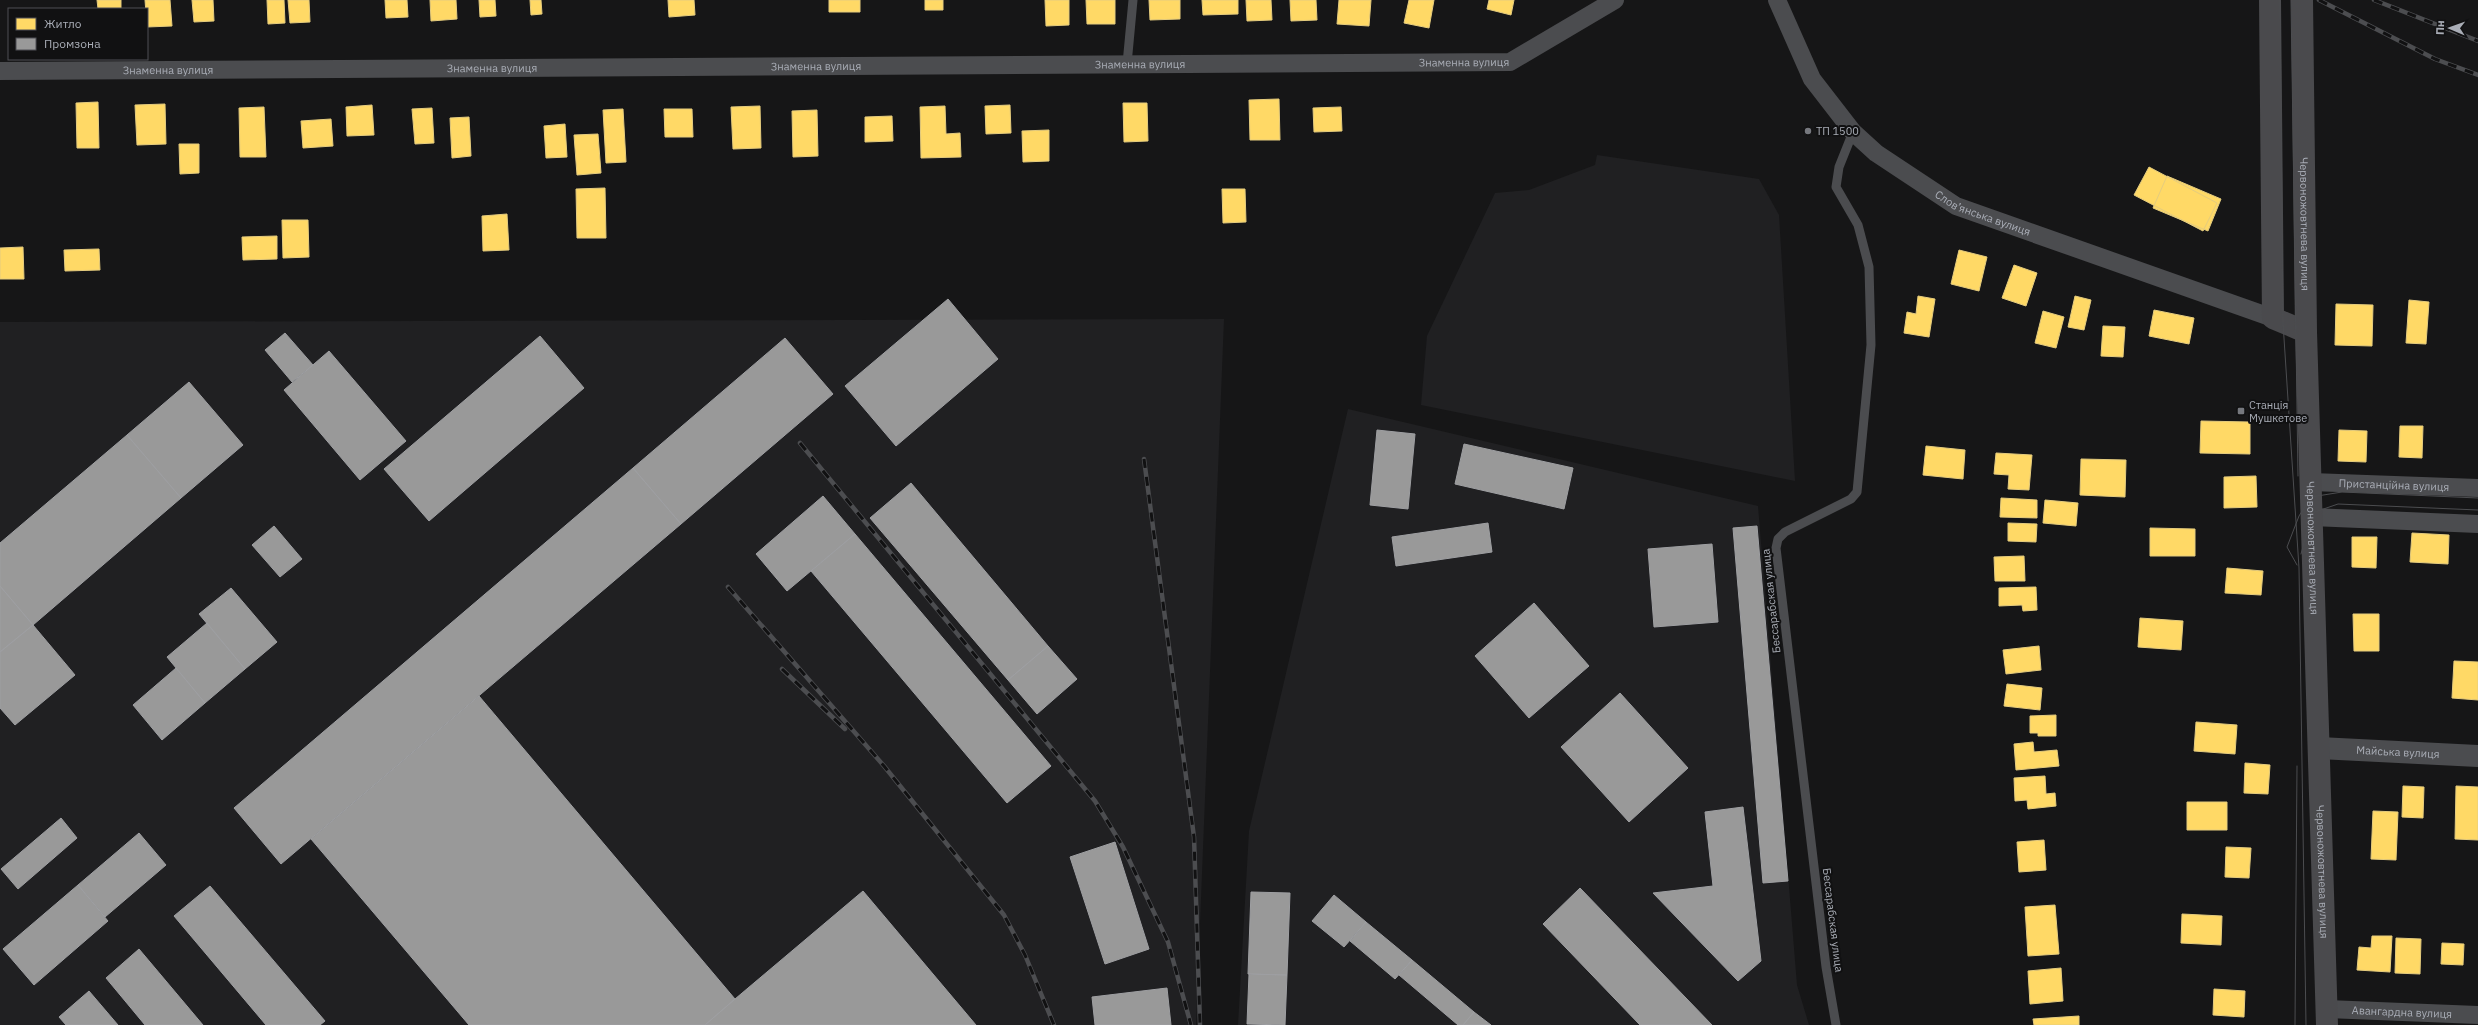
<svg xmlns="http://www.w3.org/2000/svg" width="2478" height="1025" font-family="'IBM Plex Sans',sans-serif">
  <rect width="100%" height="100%" fill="#161617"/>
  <path fill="#202022" d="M1597 155 1759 179 1779 215 1795 481 1421 405 1427 336 1495 193 1529 190 1595 165Z
    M1224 319 1196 1025H0V322Z
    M1348 409 1758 506 1797 985 1809 1025H1238L1249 831Z"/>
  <path fill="#ffd966" stroke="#e5cc7e" d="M97 0H121V9H98Z
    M145 0H170L172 26 147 27Z
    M192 0H213L214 21 194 22Z
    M267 0H284L285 23 268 24Z
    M288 0H309L310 22 290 23Z
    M385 0H407L408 17 386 18Z
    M430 0H456L457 19 431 21Z
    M479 0H495L496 16 480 17Z
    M530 0H541L542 14 531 15Z
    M668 0H694L695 15 669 17Z
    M829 0H860V12H829Z
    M925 0H943V10H925Z
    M1045 0H1069V25L1046 26Z
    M1086 0H1115V24H1087Z
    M1149 0H1180V19L1150 20Z
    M1202 0H1238V14L1203 15Z
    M1246 0H1271L1272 20 1247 21Z
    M1290 0H1316L1317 20 1291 21Z
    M1339 0H1371L1369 26 1337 24Z
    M1409 0H1434L1429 28 1404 23Z
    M1489 0H1514L1511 15 1487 9Z
    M1279 99 1280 140H1250L1249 100Z
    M98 102 99 148H77L76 103Z
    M1123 103H1147L1148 141 1124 142Z
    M165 104 166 144 137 145 135 105Z
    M372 105 374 135 347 136 346 107Z
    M1010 105 1011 133 986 134 985 106Z
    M760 106 761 148 733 149 731 107Z
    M945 106 946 134 960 133 961 157 921 158 920 107Z
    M264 107 266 157H240L239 108Z
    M1341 107 1342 131 1314 132 1313 108Z
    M432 108 434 143 415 144 412 109Z
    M623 109 626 162 606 163 603 110Z
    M664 109H692L693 137H665Z
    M817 110 818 156 793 157 792 111Z
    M892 116 893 141 865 142V117Z
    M469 117 471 156 452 158 450 118Z
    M331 119 333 146 303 148 301 121Z
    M565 124 567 157 546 158 544 126Z
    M1049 130V161L1023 162 1022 131Z
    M598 134 601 173 577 175 574 135Z
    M179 144H199V173L180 174Z
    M2149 167 2217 203 2203 231 2134 195Z
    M2167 176 2221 199 2208 231 2153 208Z
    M605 188 606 238H577L576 189Z
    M1222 189H1245L1246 222 1223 223Z
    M507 214 509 250 483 251 482 216Z
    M282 220H308L309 257 283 258Z
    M277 236V259L243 260 242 237Z
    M23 247 24 279H0V248Z
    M99 249 100 270 65 271 64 250Z
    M1959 250 1987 257 1979 291 1951 284Z
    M2014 265 2037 273 2026 306 2002 298Z
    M1918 296 1935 299 1929 337 1904 333 1907 312 1916 314Z
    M2075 296 2091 300 2084 330 2068 327Z
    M2409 300 2429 302 2426 344 2406 343Z
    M2336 304 2373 305 2372 346 2335 345Z
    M2154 310 2194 318 2189 344 2149 336Z
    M2043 311 2064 317 2056 348 2035 343Z
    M2103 326 2125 327 2123 357 2101 356Z
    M2201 421 2250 422V454L2200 453Z
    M2400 426H2423L2422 458 2399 457Z
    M2339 430 2367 431 2366 462 2338 461Z
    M1926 446 1965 450 1963 479 1923 475Z
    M1996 453 2032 455 2029 490 2008 489 2009 475 1994 474Z
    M2081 459 2126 460 2125 497 2080 495Z
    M2256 476 2257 507 2224 508V477Z
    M2001 498 2037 500V518L2000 517Z
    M2045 500 2078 503 2076 526 2043 523Z
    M2008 523 2037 524 2036 542 2008 541Z
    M2150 528 2195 529V556H2150Z
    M2412 533 2449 535 2448 564 2410 562Z
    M2352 537H2377L2376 568 2352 567Z
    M2024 556 2025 581H1995L1994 557Z
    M2227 568 2263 571 2261 595 2225 593Z
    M2036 587 2037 610 2023 611 2022 605 1999 606V588Z
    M2353 614H2379V651H2354Z
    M2140 618 2183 621 2181 650 2138 647Z
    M2039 646 2041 670 2006 674 2003 650Z
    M2454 661 2478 662V700L2452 698Z
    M2007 684 2042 688 2040 710 2004 706Z
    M2056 715V736H2038V733H2030V716Z
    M2196 722 2237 725 2235 754 2194 751Z
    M2033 742 2034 752 2057 750 2059 766 2016 770 2014 744Z
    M2245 763 2270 765 2268 794 2244 793Z
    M2045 776 2046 794 2055 793 2056 806 2028 809 2027 800 2015 801 2014 778Z
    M2403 786 2424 787 2423 818 2402 817Z
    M2456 786 2478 787V840L2455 839Z
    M2187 802H2227V830H2187Z
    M2373 811 2398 812 2396 860 2371 859Z
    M2044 840 2046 870 2019 872 2017 842Z
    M2226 847 2251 848 2249 878 2225 877Z
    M2055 905 2059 954 2028 956 2025 907Z
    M2182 914 2222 916 2221 945 2181 943Z
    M2372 936H2392L2390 972 2357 970 2359 947 2371 948Z
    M2396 938 2421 939 2420 974 2395 973Z
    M2442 943 2464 944 2463 965 2441 964Z
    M2061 968 2063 1001 2030 1004 2028 971Z
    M2214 989 2245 991 2244 1017 2213 1015Z
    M2079 1016V1025H2034L2033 1019Z"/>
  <path fill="#999" stroke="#9e9fa2" d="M948 299 998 359 896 446 845 386Z
    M285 333 313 365 292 382 265 350Z
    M540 336 584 388 429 521 384 469Z
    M785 338 833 394 681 524 633 468Z
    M329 351 406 441 360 480 284 390Z
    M189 382 243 445 181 498 127 435Z
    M1377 430 1415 434 1408 509 1370 505Z
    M127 435 181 498 33 625 0 586V543Z
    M1464 444 1573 468 1564 509 1455 484Z
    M633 468 681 524 281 864 234 808Z
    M911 483 1048 646 1008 680 870 518Z
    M823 496 855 534 787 591 756 554Z
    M1488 523 1492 552 1396 566 1392 537Z
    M274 526 302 559 280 577 252 545Z
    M1757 526 1788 881 1763 883 1733 528Z
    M855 534 1051 766 1007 803 811 571Z
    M1712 544 1718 622 1654 627 1648 549Z
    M0 586 33 625 0 652Z
    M231 588 277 642 245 669 199 614Z
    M1534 603 1589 666 1529 718 1475 656Z
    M207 623 245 669 205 703 167 657Z
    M33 625 75 675 15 725 0 708V652Z
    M1048 646 1077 679 1037 714 1008 680Z
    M176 668 205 703 162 740 133 705Z
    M1620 693 1688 768 1629 822 1561 747Z
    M479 696 735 999 705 1025H469L311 839Z
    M1743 807 1761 961 1738 981 1653 893 1713 886 1705 812Z
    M61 818 77 838 18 889 1 869Z
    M139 833 166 865 105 917 78 885Z
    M1115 842 1149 949 1105 964 1070 857Z
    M78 885 108 921 34 985 3 949Z
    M210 886 325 1021 320 1025H266L174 916Z
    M1580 888 1712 1025H1640L1543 924Z
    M863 891 976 1025H705L735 999Z
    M1251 892 1290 893 1287 975 1248 974Z
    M1334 895 1366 922 1344 947 1312 921Z
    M1366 922 1412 960 1395 979 1350 941Z
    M139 949 203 1025H145L106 978Z
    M1412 960 1474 1012 1463 1025H1458L1399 975Z
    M1249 974 1287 975 1285 1025 1247 1024Z
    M1167 988 1171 1025H1095L1092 997Z
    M89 991 118 1025H66L59 1017Z
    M1474 1012 1491 1025H1463Z"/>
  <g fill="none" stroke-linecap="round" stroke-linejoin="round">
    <path stroke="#4b4c4f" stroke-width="9" d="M1127 64 1133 0
      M1836 1025 1826 967 1776 548 1778 539 1785 532 1851 499 1857 492 1871 345 1869 267 1858 225 1836 187 1839 167 1853 132"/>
    <g stroke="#4b4c4f" stroke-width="18">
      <path id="s1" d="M1777 0 1812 79 1853 132 1876 153 1956 206 2273 318"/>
      <path id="s2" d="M0 71 1510 62 1615 0"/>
      <path id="s3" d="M2311 482 2478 488"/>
      <path d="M2312 517 2478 524"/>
      <path id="s4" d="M2327 1009 2478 1015"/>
    </g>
    <path stroke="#4b4c4f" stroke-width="22" id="s5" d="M2319 748 2478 756"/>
    <g stroke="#4a4a4d" stroke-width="22">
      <path d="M2270 0 2273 318 2306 332"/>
      <path id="s6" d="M2302 0 2306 332 2327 1025"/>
    </g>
    <path stroke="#4c4d50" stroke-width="1" d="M2280 0 2283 323 2299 568 2306 1025
      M2291 0 2298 476
      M2301 554 2312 513 2338 504 2478 510
      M2297 565 2287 547 2299 516 2311 497 2342 492 2478 498
      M2295 1025 2297 766"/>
    <g stroke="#4c4d50" stroke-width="4.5">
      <path id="rail" d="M2319 0 2435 59 2478 75
        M2374 0 2478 41
        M800 443 1095 801 1123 847 1168 942 1191 1025
        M1144 459 1194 837 1200 1025
        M728 587 884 766 1004 915 1025 955 1054 1025
        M782 669 845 729"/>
    </g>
    <use href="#rail" stroke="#111112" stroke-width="3" stroke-dasharray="9" stroke-linecap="butt"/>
  </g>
  <g fill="#76787e" stroke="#111112" stroke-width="1.5">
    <circle cx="1808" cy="131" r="4"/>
    <rect x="2237" y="407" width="8" height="8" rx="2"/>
  </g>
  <g text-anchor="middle" stroke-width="4" stroke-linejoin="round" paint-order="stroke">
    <g font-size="11" fill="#a9adb6" stroke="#111112">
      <text dy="4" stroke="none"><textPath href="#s2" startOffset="1464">Знаменна вулиця</textPath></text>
      <text dy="4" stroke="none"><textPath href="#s2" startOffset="1140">Знаменна вулиця</textPath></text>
      <text dy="4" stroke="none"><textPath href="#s2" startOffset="816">Знаменна вулиця</textPath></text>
      <text dy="4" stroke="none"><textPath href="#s2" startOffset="492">Знаменна вулиця</textPath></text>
      <text dy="4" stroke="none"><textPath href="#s2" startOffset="168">Знаменна вулиця</textPath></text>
      <text dy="4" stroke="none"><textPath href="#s1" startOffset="308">Слов’янська вулиця</textPath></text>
      <text dy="4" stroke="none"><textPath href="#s6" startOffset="224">Червоножовтнева вулиця</textPath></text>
      <text dy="4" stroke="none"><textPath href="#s3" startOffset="83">Пристанційна вулиця</textPath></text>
      <text dy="4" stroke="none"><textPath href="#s6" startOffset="548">Червоножовтнева вулиця</textPath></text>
      <text transform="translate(1771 601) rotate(-96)" y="4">Бессарабская улица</text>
      <text dy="4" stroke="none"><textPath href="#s5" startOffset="79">Майська вулиця</textPath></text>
      <text dy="4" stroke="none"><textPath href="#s6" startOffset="872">Червоножовтнева вулиця</textPath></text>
      <text transform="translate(1833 920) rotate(83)" y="4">Бессарабская улица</text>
      <text dy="4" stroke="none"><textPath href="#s4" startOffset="75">Авангардна вулиця</textPath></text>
    </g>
    <g font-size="11" fill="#a9adb6" stroke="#111112" text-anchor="start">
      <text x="1816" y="135">ТП 1500</text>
      <text x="2249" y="409">Станція<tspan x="2249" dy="13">Мушкетове</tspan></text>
    </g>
  </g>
  <rect x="8" y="8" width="140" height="52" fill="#111112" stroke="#4e4f54"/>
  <rect x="16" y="18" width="20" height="12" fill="#ffd966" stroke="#4e4f54"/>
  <text x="44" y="28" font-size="12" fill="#a9adb6">Житло</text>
  <rect x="16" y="38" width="20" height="12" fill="#999999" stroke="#4e4f54"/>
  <text x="44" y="48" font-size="12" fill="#a9adb6">Промзона</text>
  <g transform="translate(2450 28) rotate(272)" stroke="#111112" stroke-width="3" paint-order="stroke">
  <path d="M0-3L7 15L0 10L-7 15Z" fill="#a9adb6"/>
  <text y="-6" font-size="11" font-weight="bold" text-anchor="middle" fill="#a9adb6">Пн</text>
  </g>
</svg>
